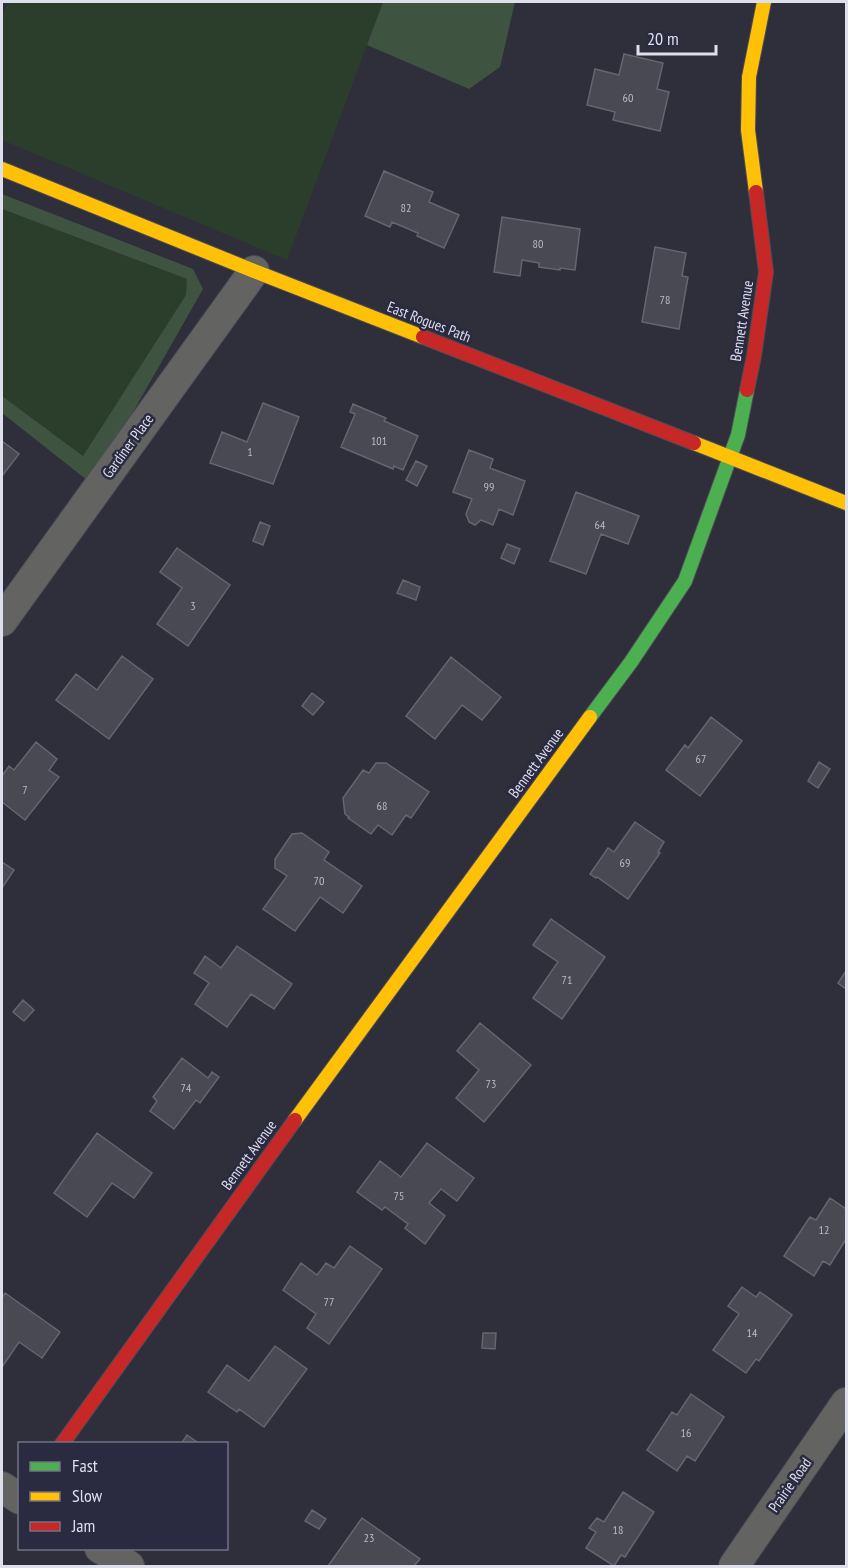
<svg xmlns="http://www.w3.org/2000/svg" width="848" height="1568" font-family="'PT Sans Narrow',sans-serif">
  <rect width="100%" height="100%" fill="#2f2f3b"/>
  <path fill="#2a3e2b" d="M8 2H383L287 260 2 140V16Z
    M2 209 187 279V295L83 456 2 396Z"/>
  <path fill="#3f5440" d="M383 2H515L500 67 469 89 367 45Z
    M2 194 193 269 203 289 92 484 2 413V396L83 456 186 295 187 279 2 209Z"/>
  <path fill="#494953" stroke="#65656f" stroke-width="1.5" d="M624 54 663 63 657 89 669 92 660 131 613 120 615 112 587 105 595 69 619 75Z
    M384 171 433 192 429 202 459 215 444 248 417 236 418 233 392 222 390 227 365 216Z
    M502 217 580 229 575 270 560 268V270L539 267V263L522 260 520 276 494 272Z
    M655 247 686 253 682 276 688 277 679 329 642 322Z
    M263 403 299 417 273 484 210 463 222 432 247 442Z
    M353 404 386 418 384 421 418 436 403 470 394 466 393 469 341 447 355 414 350 412Z
    M2 441 19 454 2 476Z
    M469 450 493 459 490 468 525 481 513 515 499 509 493 525 481 520 475 525 469 522 466 514 472 499 453 492Z
    M416 461 427 466 417 486 406 480Z
    M576 492 639 516 628 544 601 534 586 574 550 561Z
    M260 522 270 526 263 545 253 541Z
    M507 544 520 549 514 564 501 558Z
    M177 548 230 585 188 646 157 624 182 588 160 572Z
    M403 580 420 587 416 600 397 593Z
    M122 656 153 679 109 739 56 700 76 674 97 690Z
    M451 657 501 697 482 720 462 705 435 739 406 716Z
    M312 693 324 702 313 715 302 706Z
    M711 717 742 741 700 796 666 770 685 745 688 748Z
    M36 742 57 759 49 770 59 777 25 820 2 802V776L9 766 14 770Z
    M819 762 830 769 818 788 808 781Z
    M376 763H386L429 792 411 818 406 815 392 835 378 825 371 834 348 818 349 817 345 814 343 798 363 770 369 773Z
    M635 822 664 842 658 852 660 853 628 899 597 877 596 878 590 874 608 848 614 852Z
    M302 833 329 852 324 860 362 886 343 913 320 897 295 931 263 909 287 876 275 868V859L292 834Z
    M2 862 14 870 2 888Z
    M551 919 605 957 562 1019 533 998 558 962 533 945Z
    M237 946 292 984 274 1009 251 994 227 1027 195 1004 209 983 194 973 205 956 221 968Z
    M846 971V989L838 983Z
    M23 1000 34 1010 24 1021 13 1012Z
    M480 1023 531 1065 484 1122 456 1098 479 1070 457 1051Z
    M182 1058 208 1078 212 1072 219 1077 200 1103 196 1100 174 1129 150 1111 157 1101 153 1097Z
    M97 1133 152 1173 134 1198 112 1183 87 1217 54 1193Z
    M427 1143 474 1178 457 1201 441 1189 429 1203 445 1216 425 1244 405 1228 408 1224 385 1207 382 1210 357 1192 380 1161 401 1177Z
    M830 1198 846 1209V1239L830 1265 823 1261 814 1276 784 1256 810 1217 816 1220Z
    M350 1246 382 1269 329 1344 307 1328 316 1314 283 1290 301 1263 317 1275 326 1263 334 1268Z
    M742 1287 756 1297 760 1292 792 1315 759 1361 756 1359 746 1373 713 1350 739 1314 728 1306Z
    M5 1293 60 1332 42 1358 19 1342 2 1367V1298Z
    M483 1333H496L495 1349 482 1348Z
    M275 1346 307 1369 264 1427 239 1409 237 1412 208 1392 227 1365 249 1381Z
    M691 1394 724 1417 695 1461 687 1456 677 1471 647 1450 672 1412 677 1415Z
    M187 1435 200 1444H181Z
    M623 1492 654 1512 625 1557 621 1555 614 1566 586 1548 596 1532 589 1528 597 1518 604 1522Z
    M312 1510 326 1519 319 1529 305 1521Z
    M362 1518 420 1559 414 1566H328Z"/>
  <g fill="none" stroke-linecap="round" stroke-linejoin="round">
    <g stroke="#4c4c57" stroke-width="32">
      <path id="street" d="M2 621 254 271
        M2 1487 20 1499
        M100 1548 129 1566
        M734 1566 846 1403"/>
    </g>
    <g stroke="#4c4c57" stroke-width="16">
      <path id="fast" d="M590 717 631 662 685 581 738 435 747 390"/>
    </g>
    <g stroke="#4c4c57" stroke-width="16">
      <path id="slow" d="M2 169 254 271 423 337
        M756 192 748 130 749 77 764 2
        M694 443 846 503
        M295 1120 590 717"/>
    </g>
    <g stroke="#4c4c57" stroke-width="16">
      <path id="jam" d="M423 337 694 443
        M747 390 754 356 766 272 756 192
        M62 1444 295 1120"/>
    </g>
    <use href="#street" stroke="#636362" stroke-width="30"/>
    <use href="#fast" stroke="#4caf50" stroke-width="14"/>
    <use href="#slow" stroke="#ffc107" stroke-width="14"/>
    <use href="#jam" stroke="#c62828" stroke-width="14"/>
  </g>
  <g text-anchor="middle" stroke-width="5" stroke-linejoin="round" paint-order="stroke">
    <g font-size="12" fill="#b9bac6">
      <text x="628" y="102">60</text>
      <text x="406" y="212">82</text>
      <text x="538" y="248">80</text>
      <text x="665" y="304">78</text>
      <text x="379" y="445">101</text>
      <text x="250" y="456">1</text>
      <text x="489" y="491">99</text>
      <text x="600" y="529">64</text>
      <text x="193" y="610">3</text>
      <text x="701" y="763">67</text>
      <text x="25" y="794">7</text>
      <text x="382" y="810">68</text>
      <text x="625" y="867">69</text>
      <text x="319" y="885">70</text>
      <text x="567" y="984">71</text>
      <text x="491" y="1088">73</text>
      <text x="186" y="1092">74</text>
      <text x="399" y="1200">75</text>
      <text x="824" y="1234">12</text>
      <text x="329" y="1306">77</text>
      <text x="752" y="1337">14</text>
      <text x="686" y="1437">16</text>
      <text x="618" y="1534">18</text>
      <text x="369" y="1542">23</text>
    </g>
    <g font-size="15" fill="#dedfed" stroke="#2a2b40">
      <text transform="translate(742 321) rotate(-81)" y="5">Bennett Avenue</text>
      <text transform="translate(429 322) rotate(21)" y="5">East Rogues Path</text>
      <text transform="translate(128 446) rotate(-54)" y="5">Gardiner Place</text>
      <text transform="translate(536 763) rotate(-54)" y="5">Bennett Avenue</text>
      <text transform="translate(249 1155) rotate(-54)" y="5">Bennett Avenue</text>
      <text transform="translate(790 1485) rotate(-55)" y="5">Prairie Road</text>
    </g>
  </g>
  <rect width="848" height="1568" fill="none" stroke="#dedfed" stroke-width="6"/>
  <rect x="18" y="1442" width="210" height="108" fill="#2a2b40" stroke="#727385" stroke-width="1.5"/>
  <rect x="30" y="1462" width="30" height="9" fill="#4caf50" stroke="#727385" stroke-width="1.5"/>
  <text x="72" y="1472" font-size="18" fill="#dedfed">Fast</text>
  <rect x="30" y="1492" width="30" height="9" fill="#ffc107" stroke="#727385" stroke-width="1.5"/>
  <text x="72" y="1502" font-size="18" fill="#dedfed">Slow</text>
  <rect x="30" y="1522" width="30" height="9" fill="#c62828" stroke="#727385" stroke-width="1.5"/>
  <text x="72" y="1532" font-size="18" fill="#dedfed">Jam</text>
  <path d="M638 45v9h78v-9" fill="none" stroke="#dedfed" stroke-width="3"/>
  <text x="647" y="45" font-size="18" fill="#dedfed" stroke="#2a2b40" stroke-width="4.5" paint-order="stroke">20 m</text>
</svg>
